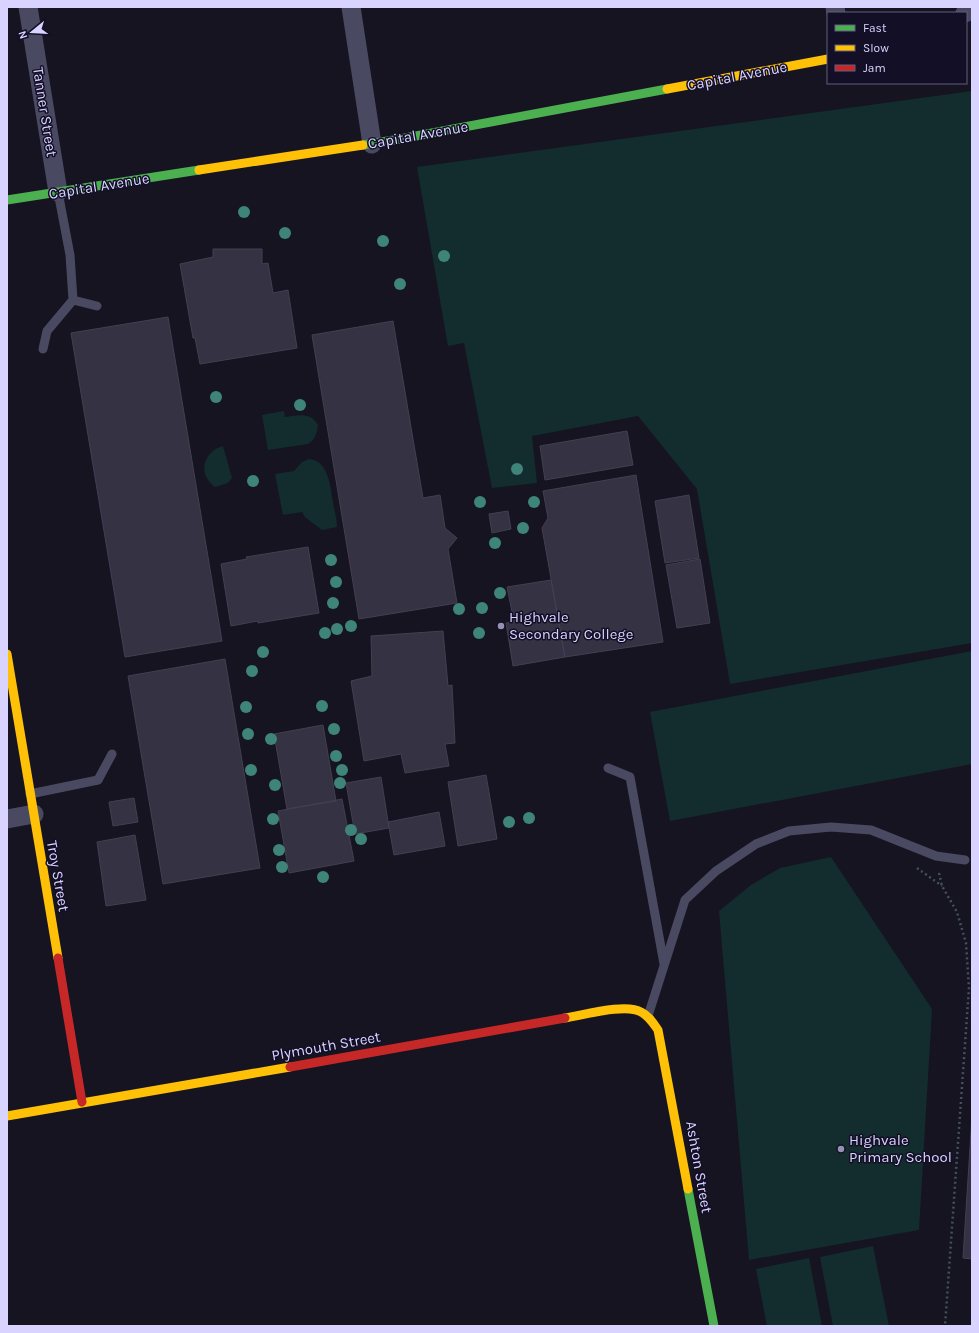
<svg xmlns="http://www.w3.org/2000/svg" width="979" height="1333" font-family="Karla,sans-serif">
  <rect width="100%" height="100%" fill="#161421"/>
  <path fill="#132c2d" d="M972 91V643L730 684 697 489 638 416 532 436 537 483 492 488 464 343 448 346 417 167Z
    M284 411 285 417C298 415 311 412 318 425 317 433 315 440 308 444L268 450 262 415Z
    M223 446 232 478 228 483 215 487C197 474 203 452 223 446Z
    M309 459C329 461 330 486 333 502 334 510 337 518 337 527L322 530 305 517 302 512 283 515 275 474 294 471 302 462Z
    M972 651V764L670 821 650 712Z
    M831 857 932 1009 919 1230 749 1260 719 911 751 885 780 868Z
    M873 1246 889 1326H833L820 1257Z
    M809 1258 822 1326H767L756 1269Z"/>
  <path fill="#343243" stroke="#433f54" d="M213 249H262V264L268 263 273 293 288 290 297 348 200 364 195 338H193L180 264 213 257Z
    M168 317 222 641 125 657 71 333Z
    M393 321 423 498 440 495 445 528 457 538 448 549 457 603 359 619 312 335Z
    M627 431 633 465 545 480 540 446Z
    M636 475 663 642 565 657 542 528 548 518 543 491Z
    M689 495 699 558 665 563 655 501Z
    M508 511 511 529 492 533 489 514Z
    M308 547 319 613 258 623V621L231 626 221 564 247 559 246 557Z
    M700 559 710 623 677 628 666 565Z
    M551 580 565 657 513 666 506 623 514 622 507 587Z
    M443 631 448 686 452 685 455 743 445 744 449 766 405 773 401 754 364 761 351 681 372 676 371 636Z
    M225 659 260 868 163 884 128 676Z
    M323 725 336 801 287 809 274 734Z
    M486 775 497 839 458 846 448 782Z
    M381 777 389 828 355 834 346 783Z
    M134 798 138 822 113 826 109 802Z
    M342 799 354 861 289 873 278 811Z
    M439 812 445 846 394 855 388 822Z
    M135 835 146 900 106 906 97 842Z
    M972 1116V1259L963 1258Z"/>
  <g fill="none" stroke-linecap="round" stroke-linejoin="round">
    <path stroke="#44505f" stroke-width="2.5" stroke-dasharray="2 3" stroke-linecap="butt" d="M917 868 942 886
      M939 873 942 886 957 912 966 943 969 988 945 1326"/>
    <path stroke="#4a4962" stroke-width="9" d="M73 300 97 306
      M43 349 47 331 73 300 70 255 58 192
      M608 768 630 777 664 964
      M30 794 98 780 112 754
      M648 1016 685 900 716 871 756 844 789 831 831 827 871 830 936 856 965 860"/>
    <path stroke="#4a4962" stroke-width="19" d="M28 7 58 192
      M351 7 372 144
      M835 7 836 13
      M965 13 972 9
      M7 819 34 814"/>
    <path stroke="#4caf50" stroke-width="9" d="M363 145 400 139 667 89
      M7 200 199 170
      M688 1189 714 1326"/>
    <path stroke="#ffc107" stroke-width="9" d="M667 89 828 59
      M199 170 363 145
      M7 654 58 958
      M565 1018C584 1015 626 1003 641 1012 649 1016 653 1023 658 1030L688 1189
      M7 1116 290 1067"/>
    <path stroke="#c62828" stroke-width="9" d="M58 958 82 1102
      M290 1067 565 1018"/>
  </g>
  <g fill="#3e8478">
    <circle cx="244" cy="212" r="6"/>
    <circle cx="285" cy="233" r="6"/>
    <circle cx="383" cy="241" r="6"/>
    <circle cx="444" cy="256" r="6"/>
    <circle cx="400" cy="284" r="6"/>
    <circle cx="216" cy="397" r="6"/>
    <circle cx="300" cy="405" r="6"/>
    <circle cx="517" cy="469" r="6"/>
    <circle cx="253" cy="481" r="6"/>
    <circle cx="480" cy="502" r="6"/>
    <circle cx="534" cy="502" r="6"/>
    <circle cx="523" cy="528" r="6"/>
    <circle cx="495" cy="543" r="6"/>
    <circle cx="331" cy="560" r="6"/>
    <circle cx="336" cy="582" r="6"/>
    <circle cx="500" cy="593" r="6"/>
    <circle cx="333" cy="603" r="6"/>
    <circle cx="482" cy="608" r="6"/>
    <circle cx="459" cy="609" r="6"/>
    <circle cx="351" cy="626" r="6"/>
    <circle cx="337" cy="629" r="6"/>
    <circle cx="325" cy="633" r="6"/>
    <circle cx="479" cy="633" r="6"/>
    <circle cx="263" cy="652" r="6"/>
    <circle cx="252" cy="671" r="6"/>
    <circle cx="322" cy="706" r="6"/>
    <circle cx="246" cy="707" r="6"/>
    <circle cx="334" cy="729" r="6"/>
    <circle cx="248" cy="734" r="6"/>
    <circle cx="271" cy="739" r="6"/>
    <circle cx="336" cy="756" r="6"/>
    <circle cx="251" cy="770" r="6"/>
    <circle cx="342" cy="770" r="6"/>
    <circle cx="340" cy="783" r="6"/>
    <circle cx="275" cy="785" r="6"/>
    <circle cx="529" cy="818" r="6"/>
    <circle cx="273" cy="819" r="6"/>
    <circle cx="509" cy="822" r="6"/>
    <circle cx="351" cy="830" r="6"/>
    <circle cx="361" cy="839" r="6"/>
    <circle cx="279" cy="850" r="6"/>
    <circle cx="282" cy="867" r="6"/>
    <circle cx="323" cy="877" r="6"/>
  </g>
  <g fill="#9591b1" stroke="#130f26" stroke-width="1.5">
    <circle cx="501" cy="626" r="4"/>
    <circle cx="841" cy="1149" r="4"/>
  </g>
  <g text-anchor="middle" stroke-width="3" stroke-linejoin="round" paint-order="stroke">
    <g font-size="15" fill="#d9d4ff" stroke="#130f26">
      <text transform="translate(737 76) rotate(-11)" y="5">Capital Avenue</text>
      <text transform="translate(45 112) rotate(81)" y="5">Tanner Street</text>
      <text transform="translate(418 135) rotate(-10)" y="5">Capital Avenue</text>
      <text transform="translate(99 186) rotate(-9)" y="5">Capital Avenue</text>
      <text transform="translate(58 876) rotate(80)" y="5">Troy Street</text>
      <text transform="translate(326 1046) rotate(-10)" y="5">Plymouth Street</text>
      <text transform="translate(699 1167) rotate(80)" y="5">Ashton Street</text>
    </g>
    <g font-size="15" fill="#d9d4ff" stroke="#130f26" text-anchor="start">
      <text x="509" y="622">Highvale<tspan x="509" dy="17">Secondary College</tspan></text>
      <text x="849" y="1145">Highvale<tspan x="849" dy="17">Primary School</tspan></text>
    </g>
  </g>
  <rect width="979" height="1333" fill="none" stroke="#d9d4ff" stroke-width="16"/>
  <rect x="827" y="12" width="140" height="72" fill="#130f26" stroke="#625e7d"/>
  <rect x="835" y="25" width="20" height="6" fill="#4caf50" stroke="#625e7d"/>
  <text x="863" y="32" font-size="12" fill="#d9d4ff">Fast</text>
  <rect x="835" y="45" width="20" height="6" fill="#ffc107" stroke="#625e7d"/>
  <text x="863" y="52" font-size="12" fill="#d9d4ff">Slow</text>
  <rect x="835" y="65" width="20" height="6" fill="#c62828" stroke="#625e7d"/>
  <text x="863" y="72" font-size="12" fill="#d9d4ff">Jam</text>
  <g transform="translate(32 32) rotate(252)" stroke="#130f26" stroke-width="3" paint-order="stroke">
  <path d="M0-3L7 15L0 10L-7 15Z" fill="#d9d4ff"/>
  <text y="-6" font-size="11" font-weight="bold" text-anchor="middle" fill="#d9d4ff">N</text>
  </g>
</svg>
